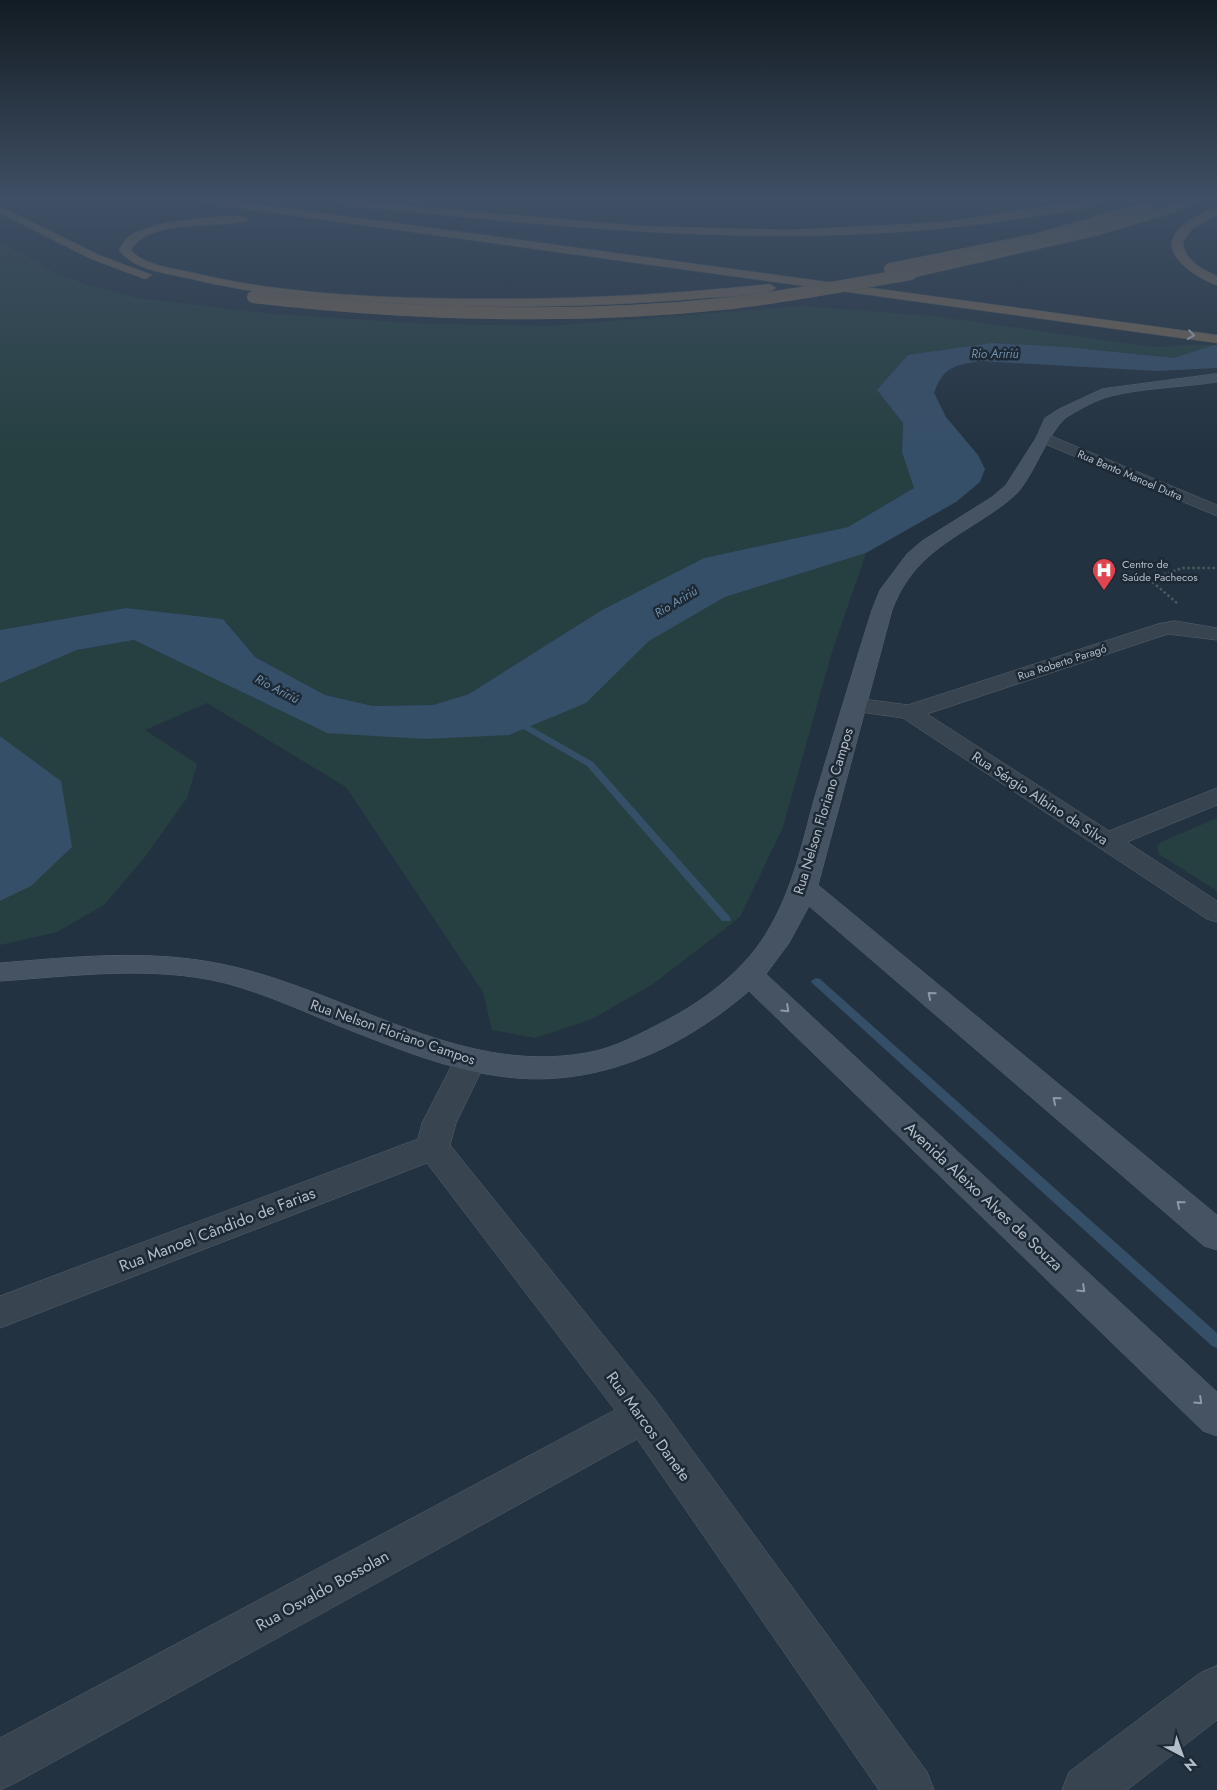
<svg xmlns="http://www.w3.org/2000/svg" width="1217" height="1790" font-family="Jost,sans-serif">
  <rect width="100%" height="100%" fill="#233240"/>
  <path fill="#264041" d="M0 242 58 274 85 284 138 298 273 314 429 324 549 326 802 306 934 316 1152 347C1173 347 1194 343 1214 345L1174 358 1067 347 992 343 877 390 903 423 902 452 914 488 848 527 704 558 602 610 469 694 433 705 373 706 325 695 255 657 223 619 126 608 0 630Z
    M866 553 831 655 783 827 740 917 653 984 592 1019 535 1038 492 1030 483 992 346 787 207 703 145 730 197 764 187 798 145 857 104 905 57 932 0 945V901L31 886 61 781 0 736V683L77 650 134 640 327 733 586 703 649 641 725 597Z
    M1217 818V891L1159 854 1157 847 1161 842Z"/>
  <path fill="#364f68" d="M992 343 1067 347 1174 358 1214 345H1217V368L1157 371 980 361C955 365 943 367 934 393L946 417 978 455 985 469 980 482 956 502 866 553 725 597 649 641 586 703 509 735 424 739 327 733 134 640 77 650 0 683V630L126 608 223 619 255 657 325 695 373 706 433 705 469 694 602 610 704 558 848 527 914 488 902 452 903 423 877 390 908 355Z
    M0 736 61 781 72 847 31 886 0 901Z"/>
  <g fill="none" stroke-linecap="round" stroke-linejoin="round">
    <path fill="#364f68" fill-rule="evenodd" d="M516 718 593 762 730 917 731 919 730 921H722L587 766 513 723 512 721Z
      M816 978 820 979 1217 1333V1348L1212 1346 812 983 811 981Z"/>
    <g stroke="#56616e" stroke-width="1">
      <path id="street" d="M1044 433 1217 505V516L1038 441 1036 438 1038 435Z
        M1175 621 1217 628V640L1168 634 927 714 1109 831 1217 788V805L1127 842 1217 901V922L1207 919 903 718 847 710 844 705 847 700 855 698 908 705 1158 624Z
        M470 1050 481 1053 486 1061 456 1123 450 1145 657 1402 927 1772 934 1790H879L637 1439 17 1782 0 1790V1738L615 1410 427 1163 0 1328V1296L418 1139 422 1123 454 1061 459 1053Z
        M1217 1666V1720L1127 1790H1062L1069 1772 1200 1673Z"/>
    </g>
    <g stroke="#56616e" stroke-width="1">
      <path id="secondary" d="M1217 374V382C1185 387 1142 388 1111 396 1098 399 1082 408 1070 415 1050 426 1035 474 1017 493 1006 504 993 512 981 520 940 546 910 563 892 610L818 885 1217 1215V1250L1204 1246 809 906 789 943 766 974 1217 1392V1436L1203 1431 749 991C679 1051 592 1090 499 1076 447 1069 396 1048 347 1029 307 1013 267 994 225 983 152 965 74 976 0 981V963C74 957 148 949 221 964 345 989 456 1076 586 1053 616 1048 641 1033 667 1020 707 999 748 967 770 927 793 887 802 844 814 800 833 737 852 673 872 610L880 590 907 554 922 541 992 497 1006 485 1036 438 1045 418 1059 409 1102 389Z"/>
    </g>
    <g stroke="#434e5b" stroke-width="1">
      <path id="highway" d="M196 200H227L1217 335V343L201 203Z
        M340 200 641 226 788 230 946 222 1084 200H1107C1095 209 1041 215 1024 218 796 254 572 228 344 205L340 204Z
        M1186 200H1202L1166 215 1095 236 911 278 905 274 911 270 1087 232Z
        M0 206 99 255 152 275 146 279 142 278 91 259 0 213Z
        M1217 208V215L1192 229 1183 242C1184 260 1202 269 1217 276V285C1202 281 1168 260 1172 242 1175 224 1202 212 1217 208Z
        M244 216 249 219 248 221C218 229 149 218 131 250 145 266 174 268 194 273 270 291 348 296 427 298 541 301 656 296 770 284L776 288C769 296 719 297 706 298 617 306 528 308 438 306 354 304 270 298 187 278 164 273 134 270 119 250 121 247 123 243 125 240 143 220 218 216 244 216Z"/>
    </g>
    <path stroke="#445d5e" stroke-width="2.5" stroke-dasharray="2.5 2.5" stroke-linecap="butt" d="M1177 603 1150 580 1182 568H1217"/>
    <use href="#street" fill="#384450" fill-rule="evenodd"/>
    <use href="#secondary" fill="#455363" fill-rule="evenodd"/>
    <use href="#highway" fill="#766654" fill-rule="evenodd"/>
    <g stroke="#434e5b" stroke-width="12" stroke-linecap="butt">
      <path id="highway-bridge" d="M890 269 1034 240 1146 208
        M253 297C412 315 572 320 732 303 792 296 851 284 911 274"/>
    </g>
    <use href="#highway-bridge" stroke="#766654" stroke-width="12"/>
  </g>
  <defs><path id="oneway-chevron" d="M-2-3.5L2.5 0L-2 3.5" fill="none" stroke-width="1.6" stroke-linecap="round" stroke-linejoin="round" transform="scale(1.25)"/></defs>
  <use stroke="#aeb5bf" href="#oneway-chevron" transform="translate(1191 335) rotate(8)"/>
  <g stroke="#8d99a7">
    <use href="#oneway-chevron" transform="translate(931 995) rotate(-140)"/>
    <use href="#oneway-chevron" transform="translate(786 1009) rotate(43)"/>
    <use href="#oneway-chevron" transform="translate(1056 1100) rotate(-140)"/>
    <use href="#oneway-chevron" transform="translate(1180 1204) rotate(-140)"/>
    <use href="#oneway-chevron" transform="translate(1082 1289) rotate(43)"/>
    <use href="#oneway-chevron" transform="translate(1199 1401) rotate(43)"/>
  </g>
  <linearGradient id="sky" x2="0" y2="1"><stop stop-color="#131c23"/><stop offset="0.44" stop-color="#3f4f64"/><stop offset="1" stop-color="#3f4f64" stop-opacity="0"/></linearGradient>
  <rect width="1217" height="451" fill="url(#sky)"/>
  <defs>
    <g id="hospital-pin" transform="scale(1.25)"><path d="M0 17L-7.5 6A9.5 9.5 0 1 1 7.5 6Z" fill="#e0444e" stroke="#1d2935"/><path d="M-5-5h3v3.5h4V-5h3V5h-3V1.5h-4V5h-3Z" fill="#fff"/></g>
  </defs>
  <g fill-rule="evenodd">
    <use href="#hospital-pin" x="1104" y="570"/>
  </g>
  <g text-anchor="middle" stroke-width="5" stroke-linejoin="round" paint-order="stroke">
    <g font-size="11" fill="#b4becb" stroke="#1d2935">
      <text transform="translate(1130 475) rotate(23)" y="4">Rua Bento Manoel Dutra</text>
      <text transform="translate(1062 662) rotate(-18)" y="4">Rua Roberto Paragó</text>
    </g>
    <g font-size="11" fill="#b4becb" stroke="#1d2935" text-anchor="start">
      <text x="1122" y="568">Centro de<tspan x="1122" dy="13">Saúde Pachecos</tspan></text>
    </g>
    <g font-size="12" font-style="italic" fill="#7292af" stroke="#1d2935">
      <text x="995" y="358">Rio Aririú</text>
      <text transform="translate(676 602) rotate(-31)" y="4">Rio Aririú</text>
      <text transform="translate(277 689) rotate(28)" y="4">Rio Aririú</text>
    </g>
    <g font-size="14" fill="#b4becb" stroke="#1d2935">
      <text transform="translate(1040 798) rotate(33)" y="5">Rua Sérgio Albino da Silva</text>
      <text transform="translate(823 811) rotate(-73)" y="5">Rua Nelson Floriano Campos</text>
      <text transform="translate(393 1032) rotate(19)" y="5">Rua Nelson Floriano Campos</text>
    </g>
    <g font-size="16" fill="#b4becb" stroke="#1d2935">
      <text transform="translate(984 1196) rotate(43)" y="6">Avenida Aleixo Alves de Souza</text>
      <text transform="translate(217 1229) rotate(-21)" y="6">Rua Manoel Cândido de Farias</text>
      <text transform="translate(649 1426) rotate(54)" y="6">Rua Marcos Danete</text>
      <text transform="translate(322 1590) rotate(-29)" y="6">Rua Osvaldo Bossolan</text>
    </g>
  </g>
  <g transform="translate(1182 1755) rotate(139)" stroke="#1d2935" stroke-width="4" paint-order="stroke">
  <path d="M0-4L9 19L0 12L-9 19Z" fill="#b4becb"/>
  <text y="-8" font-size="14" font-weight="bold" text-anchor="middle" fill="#b4becb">N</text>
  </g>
</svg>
